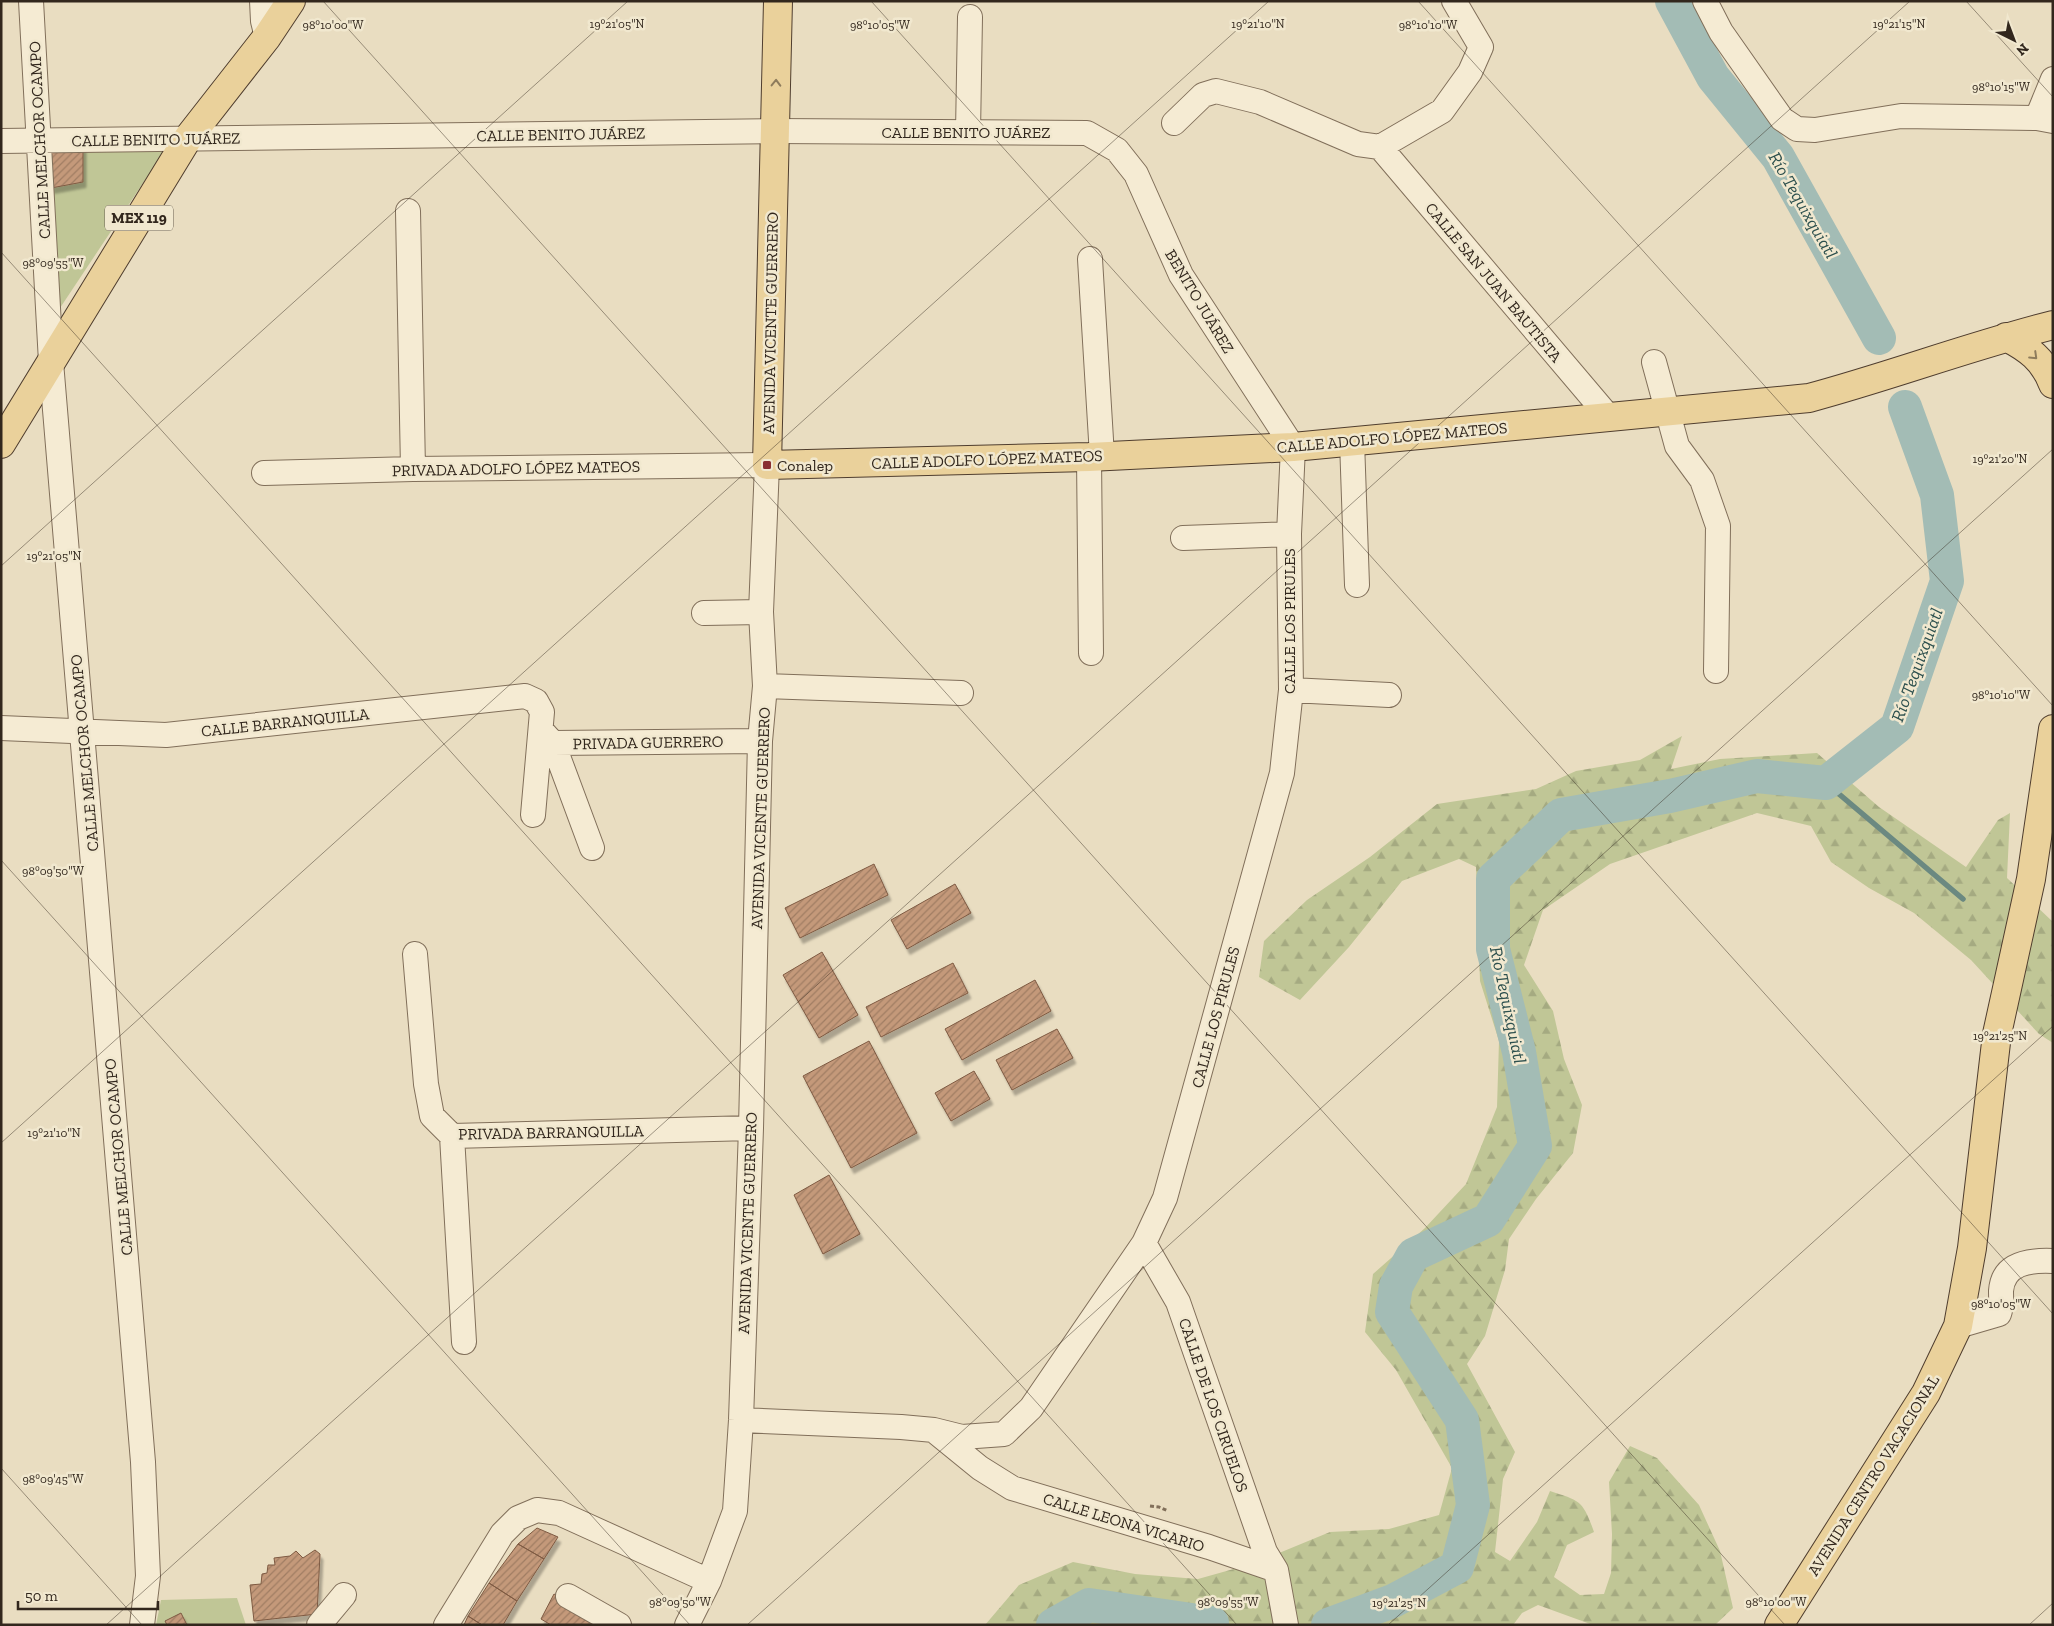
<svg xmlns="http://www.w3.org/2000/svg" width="2054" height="1626" font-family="'Zilla Slab',serif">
  <defs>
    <pattern id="forest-firs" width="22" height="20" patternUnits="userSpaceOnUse" patternTransform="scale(1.25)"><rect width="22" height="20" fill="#c0c696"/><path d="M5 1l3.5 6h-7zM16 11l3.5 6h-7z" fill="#a5aa81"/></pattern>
    <pattern id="building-hatch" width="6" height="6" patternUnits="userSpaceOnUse" patternTransform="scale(1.25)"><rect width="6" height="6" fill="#c4997a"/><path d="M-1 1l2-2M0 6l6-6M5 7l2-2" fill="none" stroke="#a07d63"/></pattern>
    <filter id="shadow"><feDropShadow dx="3" dy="5.5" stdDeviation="1" flood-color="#0004"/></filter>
  </defs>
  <rect width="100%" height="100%" fill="#e9ddc1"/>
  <path fill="#c0c696" d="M83 146 167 147 60 308 51 188 83 182Z
    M237 1598 246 1625H156L161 1600Z"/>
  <path fill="url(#forest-firs)" d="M1682 736 1671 769 1720 759 1817 753 1879 807 1966 867 1998 820 2010 813 2007 878 2053 922V1043L2039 1034 1971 960 1914 913 1869 888 1831 862 1811 826 1757 813 1610 864 1543 910 1524 965 1553 1011 1564 1059 1582 1105 1573 1153 1536 1199 1509 1239 1505 1270 1485 1336 1467 1364 1515 1452 1503 1479 1495 1552 1510 1561 1537 1522 1550 1491C1581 1501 1583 1501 1594 1532L1567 1545 1554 1577 1580 1595 1604 1594 1611 1573 1612 1534 1609 1482 1630 1446 1657 1458 1699 1505 1720 1551 1733 1608 1715 1625H1593L1538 1605 1522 1613 1513 1625H985L1019 1585 1073 1562 1135 1574 1198 1579 1255 1563 1330 1532 1389 1529 1439 1515 1452 1468 1396 1370 1365 1332 1373 1274 1425 1228 1466 1184 1497 1107 1499 1041 1480 981 1476 867 1459 859 1402 881 1349 947 1300 1000 1259 977 1264 941 1307 900 1370 857 1437 804 1536 789 1576 771 1640 760Z"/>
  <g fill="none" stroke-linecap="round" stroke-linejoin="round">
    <path stroke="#6b8981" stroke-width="5.5" d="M1826 783 1963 899"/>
    <path stroke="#a3bcb5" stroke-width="34" d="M1672 1 1713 77 1778 157 1879 338
      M1053 1625 1089 1605 1212 1623
      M1328 1625 1393 1601 1457 1567 1473 1505 1462 1420 1392 1312 1396 1286 1413 1255 1488 1220 1535 1146 1519 1052 1493 949V879L1561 815 1670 796 1757 776 1826 783 1897 727 1947 581 1937 495 1905 407"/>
  </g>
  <path fill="url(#building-hatch)" stroke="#7e5a42" filter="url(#shadow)" d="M83 146V182L51 188V151Z
    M874 864 888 895 800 938 785 908Z
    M955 884 971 913 907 949 891 920Z
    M822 952 858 1015 819 1038 783 975Z
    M953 963 968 993 881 1037 866 1007Z
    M1035 980 1051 1011 962 1060 945 1029Z
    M1057 1029 1073 1058 1012 1090 996 1060Z
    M869 1041 917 1133 851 1168 803 1076Z
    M974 1071 990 1099 951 1121 935 1093Z
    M829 1175 860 1234 823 1254 794 1195Z
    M537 1528 558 1537 544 1559 518 1544Z
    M518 1544 544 1559 517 1601 489 1583Z
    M315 1550 320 1554 317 1614 254 1621 250 1585 261 1584 262 1574 267 1573 268 1565H275L274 1558 290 1556 296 1551 303 1558Z
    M489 1583 517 1601 503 1625H482L468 1616Z
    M554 1594 609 1625H551L541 1619Z
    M181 1613 187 1625H167L165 1621Z
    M468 1616 482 1625H464Z"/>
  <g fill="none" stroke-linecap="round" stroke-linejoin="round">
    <g stroke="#816f5a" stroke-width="26">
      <path id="minor" d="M31 1 51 362 143 1462 148 1576 142 1625
        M262 1 263 21 267 37
        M1705 1 1721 32 1782 119 1797 129 1815 130 1901 116 2037 118 2053 121
        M2037 118 2053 79
        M1174 123 1203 95 1216 91 1260 102 1358 144 1380 147 1442 111 1470 72 1481 47 1454 1
        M968 132 970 17
        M1 141 775 131 1087 133 1117 150 1136 174 1181 275 1293 447 1289 534 1291 690 1282 773 1165 1198 1144 1243 1031 1408 1004 1434 962 1437 934 1430 901 1427 741 1420
        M1380 147 1608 416
        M408 211 413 469
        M1090 259 1102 456
        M1654 362 1677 446 1702 480 1718 526 1716 671
        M1352 441 1357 585
        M1089 457 1091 653
        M264 473 413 469 767 465 761 612 765 686 760 741 751 1128 741 1420 735 1511 709 1581 687 1625
        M1183 538 1289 534
        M704 613 761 612
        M765 686 961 693
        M1291 690 1389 695
        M1 728 166 735 525 696 536 701 542 712 533 815
        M542 731 553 743 760 741
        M553 743 592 848
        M415 954 426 1084 432 1116 452 1136 751 1128
        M452 1136 464 1342
        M1144 1243 1178 1302 1265 1552 1276 1570
        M1958 1326 1999 1314C2002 1305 2001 1300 2001 1291 2003 1262 2031 1260 2053 1261
        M937 1433 980 1468 1012 1488 1209 1547 1276 1570 1286 1625
        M568 1596 619 1625
        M319 1625 344 1595
        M446 1625 502 1534 518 1518 537 1510 559 1513 709 1581"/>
    </g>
    <g stroke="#4f3d2e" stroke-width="30">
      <path id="major" d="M778 1 767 465 1089 457 1293 447 1809 398C1891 376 1970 346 2053 325
        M2006 337C2028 348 2044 360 2053 384
        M1 444 188 138 267 37 291 1
        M1779 1625 1926 1393 1958 1326 1972 1248 1997 1034 2031 879 2053 729"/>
    </g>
    <path stroke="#816f5a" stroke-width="3" stroke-dasharray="4 2.5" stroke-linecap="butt" d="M1150 1506 1159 1507 1168 1511"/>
    <use href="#minor" stroke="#f5ebd3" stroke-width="24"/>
    <use href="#major" stroke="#ead19b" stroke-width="28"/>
  </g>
  <defs><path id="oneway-chevron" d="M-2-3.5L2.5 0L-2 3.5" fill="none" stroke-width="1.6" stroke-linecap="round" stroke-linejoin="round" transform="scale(1.25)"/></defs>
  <g stroke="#8e7c5c">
    <use href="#oneway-chevron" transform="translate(776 83) rotate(-89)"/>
    <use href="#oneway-chevron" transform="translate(2034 356) rotate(44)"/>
  </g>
  <path fill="none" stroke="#32271d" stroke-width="1" stroke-opacity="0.45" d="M323 1 1785 1625M871 1 2053 1314M1418 1 2053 706M1966 1 2053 97M1 252 1237 1625M1 566 628 1M1 860 690 1625M1 1143 1269 1M1 1468 142 1625M106 1625 1910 1M747 1625 2053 449M1388 1625 2053 1026M2029 1625 2053 1603"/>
  <rect fill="#8a2f30" stroke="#f1e8cf" stroke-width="2" x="762" y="460" width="10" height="10" rx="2.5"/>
  <g text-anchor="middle" stroke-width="5" stroke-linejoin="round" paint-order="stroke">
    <rect fill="#f1e8cf" stroke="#6b6152" stroke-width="1" x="105" y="205.5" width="68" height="25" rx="4"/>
    <g font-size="15" font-weight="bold" fill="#32271d">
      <text x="139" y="223">MEX 119</text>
    </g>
    <g font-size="16" fill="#32271d" stroke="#f1e8cf">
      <text x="966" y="138">CALLE BENITO JUÁREZ</text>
      <text transform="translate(561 134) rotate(-1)" y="6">CALLE BENITO JUÁREZ</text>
      <text transform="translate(156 139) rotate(-1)" y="6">CALLE BENITO JUÁREZ</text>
      <text transform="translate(39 140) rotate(-93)" y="6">CALLE MELCHOR OCAMPO</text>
      <text transform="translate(1494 282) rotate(50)" y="6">CALLE SAN JUAN BAUTISTA</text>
      <text transform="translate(1200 301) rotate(59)" y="6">BENITO JUÁREZ</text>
      <text transform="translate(770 323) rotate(-89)" y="6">AVENIDA VICENTE GUERRERO</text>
      <text transform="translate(1392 437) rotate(-5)" y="6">CALLE ADOLFO LÓPEZ MATEOS</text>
      <text transform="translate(987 459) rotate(-2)" y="6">CALLE ADOLFO LÓPEZ MATEOS</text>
      <text transform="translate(516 468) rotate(-1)" y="6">PRIVADA ADOLFO LÓPEZ MATEOS</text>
      <text transform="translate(1289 621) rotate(-90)" y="6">CALLE LOS PIRULES</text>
      <text transform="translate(285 722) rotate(-6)" y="6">CALLE BARRANQUILLA</text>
      <text transform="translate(648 742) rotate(-1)" y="6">PRIVADA GUERRERO</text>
      <text transform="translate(84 753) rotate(-95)" y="6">CALLE MELCHOR OCAMPO</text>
      <text transform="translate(760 818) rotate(-88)" y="6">AVENIDA VICENTE GUERRERO</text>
      <text transform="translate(1215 1017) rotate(-75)" y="6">CALLE LOS PIRULES</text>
      <text transform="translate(551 1132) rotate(-1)" y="6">PRIVADA BARRANQUILLA</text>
      <text transform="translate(118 1157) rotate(-95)" y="6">CALLE MELCHOR OCAMPO</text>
      <text transform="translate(747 1223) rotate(-88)" y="6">AVENIDA VICENTE GUERRERO</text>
      <text transform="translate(1214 1405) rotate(71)" y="6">CALLE DE LOS CIRUELOS</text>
      <text transform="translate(1873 1475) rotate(-58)" y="6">AVENIDA CENTRO VACACIONAL</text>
      <text transform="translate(1124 1522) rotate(17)" y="6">CALLE LEONA VICARIO</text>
    </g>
    <g font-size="16" fill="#32271d" stroke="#f1e8cf" text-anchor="start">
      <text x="777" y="471">Conalep</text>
    </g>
    <g font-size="18" font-style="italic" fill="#2d504e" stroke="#f1e8cf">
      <text transform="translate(1803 205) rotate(60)" y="6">Río Tequixquiatl</text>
      <text transform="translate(1917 665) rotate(-70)" y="6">Río Tequixquiatl</text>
      <text transform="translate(1508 1005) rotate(78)" y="6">Río Tequixquiatl</text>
    </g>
  </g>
  <g font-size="12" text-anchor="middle" fill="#32271d" stroke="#f1e8cf" stroke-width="5" stroke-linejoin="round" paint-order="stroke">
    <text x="617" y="28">19°21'05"N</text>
    <text x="1258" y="28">19°21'10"N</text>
    <text x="1899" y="28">19°21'15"N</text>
    <text x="333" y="29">98°10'00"W</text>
    <text x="880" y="29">98°10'05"W</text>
    <text x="1428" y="29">98°10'10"W</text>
    <text x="2001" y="91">98°10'15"W</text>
    <text x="53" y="267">98°09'55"W</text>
    <text x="2000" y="463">19°21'20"N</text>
    <text x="54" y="560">19°21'05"N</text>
    <text x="2001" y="699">98°10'10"W</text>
    <text x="53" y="875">98°09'50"W</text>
    <text x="2000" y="1040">19°21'25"N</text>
    <text x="54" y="1137">19°21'10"N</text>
    <text x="2001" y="1308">98°10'05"W</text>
    <text x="53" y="1483">98°09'45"W</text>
    <text x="680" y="1606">98°09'50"W</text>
    <text x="1228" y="1606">98°09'55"W</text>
    <text x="1776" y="1606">98°10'00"W</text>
    <text x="1399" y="1607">19°21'25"N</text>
  </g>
  <rect width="2054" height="1626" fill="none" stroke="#32271d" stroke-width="5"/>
  <g transform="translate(2014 40) rotate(138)" stroke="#f1e8cf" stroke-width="4" paint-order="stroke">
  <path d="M0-4L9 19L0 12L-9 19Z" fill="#32271d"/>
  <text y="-8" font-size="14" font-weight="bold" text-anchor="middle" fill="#32271d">N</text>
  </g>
  <path d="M18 1601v8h140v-8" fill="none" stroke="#32271d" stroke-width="2.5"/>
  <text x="25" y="1601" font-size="15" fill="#32271d" stroke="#f1e8cf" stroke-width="4" paint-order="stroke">50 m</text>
</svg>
